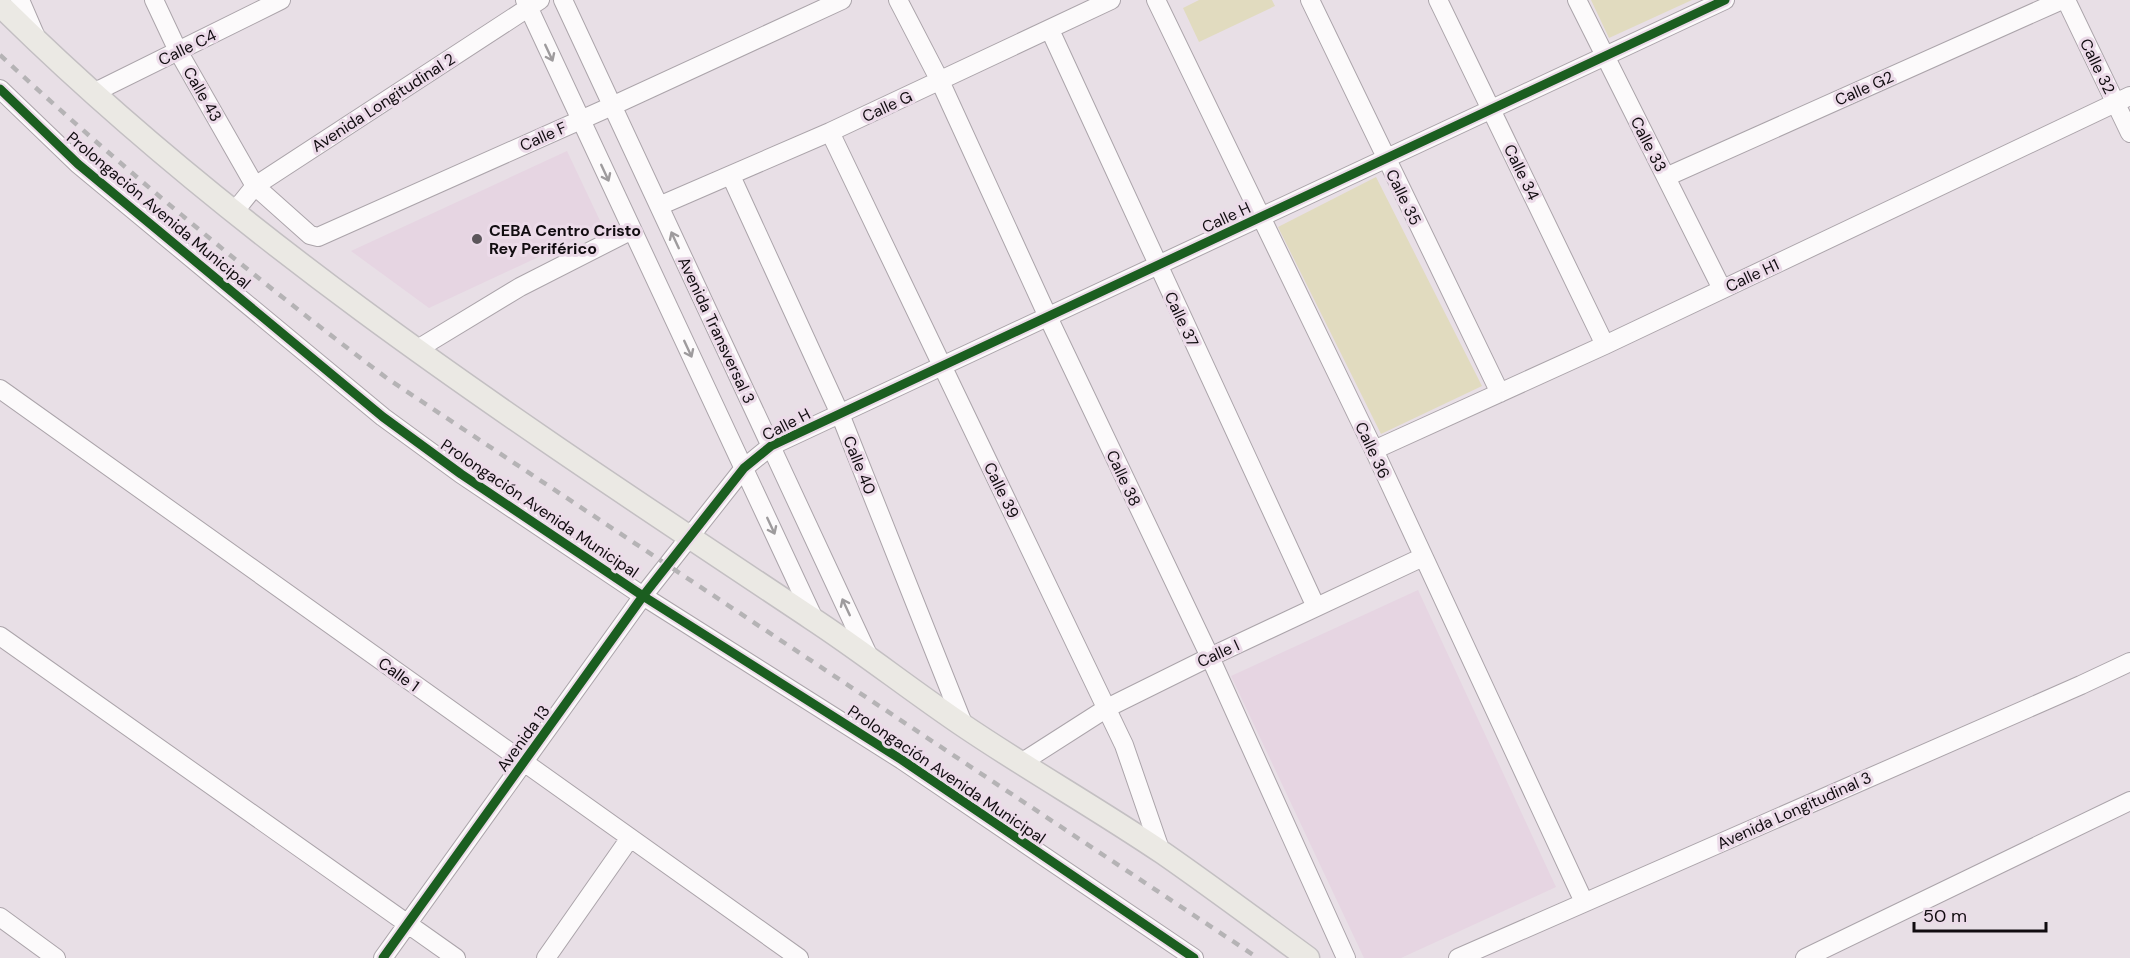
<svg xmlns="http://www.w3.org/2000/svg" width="2130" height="958" font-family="'DM Sans',sans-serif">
  <rect width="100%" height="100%" fill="#e8dfe6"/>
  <path fill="#e6d5e2" d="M567 151 603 227 429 308 351 251Z
    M1418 590 1556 887 1401 958H1364L1231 676Z"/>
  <path fill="#e1dbbf" d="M1199 0H1272L1275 6 1199 42 1183 8Z
    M1591 0H1692L1609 38Z
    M1376 177 1482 386 1381 434 1278 227Z"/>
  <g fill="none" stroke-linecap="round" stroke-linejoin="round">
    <g stroke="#aba4aa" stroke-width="20">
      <path id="minor" d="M20 0 36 37
        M154 0 178 51 255 186 310 235 318 237 612 106 842 0
        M525 0 815 621
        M563 0 870 659
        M898 0 940 81 1048 317 1210 657 1346 958
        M1156 0 1374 450 1584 902
        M1310 0 1500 393
        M1438 0 1605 345
        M1577 0 1722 289
        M2066 0 2130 133
        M1050 30 1316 607
        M0 89 78 164 383 417 461 474 643 596 902 760 1194 958
        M93 93 281 0
        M830 132 1124 745 1161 852
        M731 176 840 414 964 726
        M1666 177 2062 0
        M659 206 830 132 1111 0
        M234 212 255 186 540 0
        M416 350 520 287 632 230
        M0 389 799 958
        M1374 450 1605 345 2130 96
        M0 636 456 958
        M1021 763 1107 708 1210 657 1423 557
        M0 917 56 958
        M383 958 643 596 744 468 771 446 1725 0
        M546 958 630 838
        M1458 958 2081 685 2130 662
        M1805 958 2130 801"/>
    </g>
    <g stroke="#c3bfc2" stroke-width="25">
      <path id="major" d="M0 5C241 244 529 430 811 618 863 652 912 691 964 726 1029 770 1098 809 1163 853 1212 887 1260 923 1308 958"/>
    </g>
    <use href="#minor" stroke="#fcfafb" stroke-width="18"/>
    <use href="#major" stroke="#ebe9e4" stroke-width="22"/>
    <path stroke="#b5b3b5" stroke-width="4.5" stroke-dasharray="8 8" stroke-linecap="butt" d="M0 55C124 170 253 277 388 379L1258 958"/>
    <g stroke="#ecdbe9" stroke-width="13">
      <path id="cycleway" d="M0 89 78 164 383 417 461 474 643 596 902 760 1194 958
        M383 958 643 596 744 468 771 446 1725 0"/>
    </g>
    <use href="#cycleway" stroke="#1b5e20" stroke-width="9"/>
  </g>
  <defs><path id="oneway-shaft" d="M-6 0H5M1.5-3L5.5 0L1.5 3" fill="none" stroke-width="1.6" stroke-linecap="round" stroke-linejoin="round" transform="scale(1.5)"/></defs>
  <g stroke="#9e9b9d">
    <use href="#oneway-shaft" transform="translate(549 53) rotate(65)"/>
    <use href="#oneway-shaft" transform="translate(605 173) rotate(65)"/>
    <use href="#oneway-shaft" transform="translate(675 240) rotate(-115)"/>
    <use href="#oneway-shaft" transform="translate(688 349) rotate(65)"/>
    <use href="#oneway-shaft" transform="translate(771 526) rotate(65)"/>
    <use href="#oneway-shaft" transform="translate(846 607) rotate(-115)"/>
  </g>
  <circle fill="#5c565b" stroke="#ecdbe9" stroke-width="2" cx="477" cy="239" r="6"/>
  <g text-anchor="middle" stroke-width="6" stroke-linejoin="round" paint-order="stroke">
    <g font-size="16" fill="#110c10" stroke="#ecdbe9">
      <text transform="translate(187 47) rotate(-26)" y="6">Calle C4</text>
      <text transform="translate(2098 66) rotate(64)" y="6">Calle 32</text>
      <text transform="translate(1864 88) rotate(-24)" y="6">Calle G2</text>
      <text transform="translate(203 94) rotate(60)" y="6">Calle 43</text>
      <text transform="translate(383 102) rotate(-33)" y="6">Avenida Longitudinal 2</text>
      <text transform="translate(887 106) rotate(-25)" y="6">Calle G</text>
      <text transform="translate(543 136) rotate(-24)" y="6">Calle F</text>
      <text transform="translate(1649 144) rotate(63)" y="6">Calle 33</text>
      <text transform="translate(1522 172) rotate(64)" y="6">Calle 34</text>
      <text transform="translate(1404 197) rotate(64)" y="6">Calle 35</text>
      <text transform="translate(159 210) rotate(40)" y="6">Prolongación Avenida Municipal</text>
      <text transform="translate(1226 217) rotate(-25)" y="6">Calle H</text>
      <text transform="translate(1752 275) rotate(-25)" y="6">Calle H1</text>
      <text transform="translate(1182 319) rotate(65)" y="6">Calle 37</text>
      <text transform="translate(717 330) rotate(65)" y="6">Avenida Transversal 3</text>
      <text transform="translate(786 424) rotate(-27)" y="6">Calle H</text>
      <text transform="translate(1373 450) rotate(65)" y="6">Calle 36</text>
      <text transform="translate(860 465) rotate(68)" y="6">Calle 40</text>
      <text transform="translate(1124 478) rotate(65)" y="6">Calle 38</text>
      <text transform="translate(1002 490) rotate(64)" y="6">Calle 39</text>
      <text transform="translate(540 508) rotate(34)" y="6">Prolongación Avenida Municipal</text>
      <text transform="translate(1218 653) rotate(-25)" y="6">Calle I</text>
      <text transform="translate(399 674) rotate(36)" y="6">Calle 1</text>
      <text transform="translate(523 738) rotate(-54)" y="6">Avenida 13</text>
      <text transform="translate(947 774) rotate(34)" y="6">Prolongación Avenida Municipal</text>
      <text transform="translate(1794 810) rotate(-24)" y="6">Avenida Longitudinal 3</text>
    </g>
    <g font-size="16" font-weight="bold" fill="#110c10" stroke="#ecdbe9" text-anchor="start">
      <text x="489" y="236">CEBA Centro Cristo<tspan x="489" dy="18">Rey Periférico</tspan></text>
    </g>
  </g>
  <path d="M1914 922v9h132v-9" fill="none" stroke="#110c10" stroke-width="3"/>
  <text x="1923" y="922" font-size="18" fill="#110c10" stroke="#ecdbe9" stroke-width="4.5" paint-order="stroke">50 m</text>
</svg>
